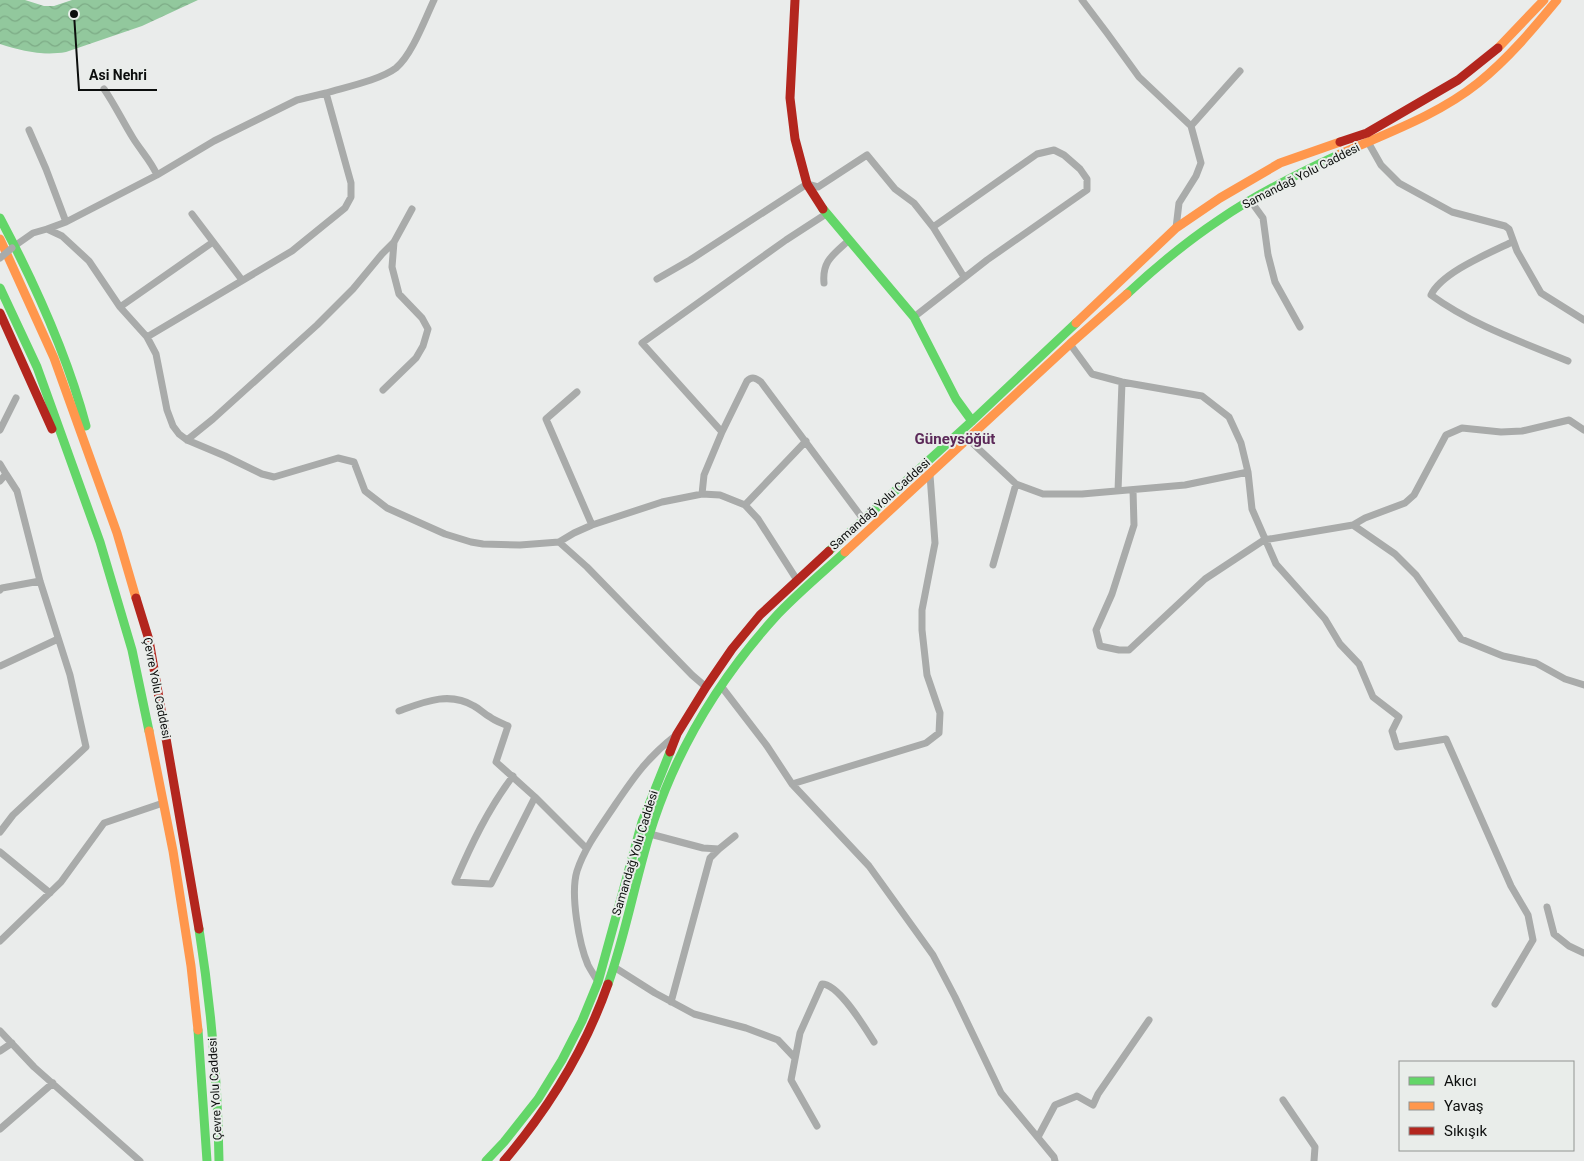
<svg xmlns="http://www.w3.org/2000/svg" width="1584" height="1161" font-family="Roboto,sans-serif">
  <defs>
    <pattern id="water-waves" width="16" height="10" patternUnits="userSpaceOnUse" patternTransform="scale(1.25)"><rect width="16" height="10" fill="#92c89d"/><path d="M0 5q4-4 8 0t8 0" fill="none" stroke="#7dab86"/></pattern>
  </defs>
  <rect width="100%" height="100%" fill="#eaeceb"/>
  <path fill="url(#water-waves)" d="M0 0H25L44 6H54L72 0H198L142 26 66 52C43 56 22 51 0 44Z"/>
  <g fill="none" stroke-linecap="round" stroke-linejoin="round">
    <path stroke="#a9abaa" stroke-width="7" d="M1082 0 1107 33 1139 77 1191 126 1201 163 1196 176 1179 203 1176 228
      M104 89C115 105 123 122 133 138 141 151 151 161 157 175
      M1191 126 1240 71
      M29 130 46 169 66 222 47 229
      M1368 142 1381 165 1399 183 1452 212 1505 226 1509 229 1517 251 1541 293 1584 320
      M1250 200 1263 218 1268 255 1275 282 1300 327
      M192 214 242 280
      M66 222 157 175 214 141 297 100 326 93
      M1512 242C1490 253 1442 272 1431 295 1472 325 1522 342 1568 361
      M13 247 33 233 47 229 62 236 89 261 120 307 147 337 292 251 345 208 351 197V183L326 93C346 87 380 80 396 68 412 55 425 19 434 0
      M657 279 690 260 807 184 818 187 867 155 895 189 914 203 933 227 964 277
      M824 283C822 261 833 255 848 241
      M120 307 213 242
      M914 317 987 260 1087 190V179L1080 169 1064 155 1054 150 1037 154 933 227
      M147 337 156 354 167 410 173 426 179 434 187 440 225 456 262 474 274 477 338 458 354 462 365 491 387 508 445 534 471 542 483 544 520 545 559 542 574 533 592 525 662 502 702 494 720 495 745 505 758 519 797 580
      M1070 344 1092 374 1122 382 1202 396 1229 417 1241 443 1248 472 1252 509 1276 564 1325 619 1340 644 1359 664 1373 697 1399 717 1392 731 1397 747 1446 739 1511 886 1528 915 1533 940 1495 1004
      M383 390 416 358 423 346 428 329 422 318 399 294 392 267 394 242
      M577 392 546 419 592 525
      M0 430 16 398
      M722 432 747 381C752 376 756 378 761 382L863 519
      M968 439 1016 484 1043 494H1082L1185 485 1248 472
      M187 440 213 419 317 325 353 289 382 254 394 242 412 209
      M0 464 6 474 0 481
      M1133 490 1134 525 1112 594 1096 630 1100 646 1119 650H1129L1205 579 1264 540 1353 525 1365 518 1405 503 1414 495 1446 435 1462 428 1501 432 1522 431 1569 420 1584 430
      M1118 491 1122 382
      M702 494 704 475 722 432 642 343 786 240 826 214
      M745 505 806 441
      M1353 525 1395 554 1416 575 1461 639 1503 656 1536 663 1565 679 1584 685
      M559 542 587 567 692 675 706 687
      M993 565 1016 484
      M0 590 2 588 40 581
      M0 666 58 639
      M721 686 767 746 792 784 869 866 933 955 955 997 1001 1093 1054 1157 1055 1161
      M399 711C424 702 449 691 474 706 480 709 484 714 490 717 495 721 502 723 508 726L496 762 535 797 586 848
      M513 776C488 809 471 845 455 882L491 884 535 797
      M792 784 926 743 939 733 940 713 927 675 922 630V610L935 543 930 475
      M0 832 13 815 86 747 70 675 40 581 17 491 6 474
      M650 834 703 848 719 849 735 836
      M0 852 50 893
      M1547 907 1554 934 1569 946 1584 953
      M0 941 61 882 104 823 163 803
      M614 967 655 993 694 1014 746 1028 778 1040 795 1058
      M598 982C595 976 591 971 588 965 579 944 570 894 577 871 585 847 601 826 615 805 634 777 648 757 675 736
      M671 1002 710 858 719 849
      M0 1031 34 1067 140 1161
      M0 1051 12 1043
      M1283 1100 1315 1147 1314 1161
      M817 1126 791 1080 800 1033 822 984C839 984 865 1028 874 1042
      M0 1129 53 1083
      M1038 1137 1055 1105 1077 1096 1093 1105 1098 1094 1149 1020"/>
    <path stroke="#63d668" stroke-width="9" d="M823 209 914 317 956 399 972 421
      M0 218C35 284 67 354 86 426
      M0 288 37 367 100 542 132 650 149 731
      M1127 294C1156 267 1186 242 1219 220 1257 194 1299 173 1340 154
      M829 551 972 421 1076 323
      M199 929C211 1006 218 1084 219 1161
      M608 984C627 931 636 874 654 820 680 743 723 674 778 614 799 592 823 572 845 552
      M198 1030 207 1161
      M486 1161 504 1142 538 1099 562 1060 582 1021 598 982 642 822 670 752"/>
    <path stroke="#ff974d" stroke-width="9" d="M1498 48 1544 0
      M1340 154C1387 133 1438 115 1478 83 1508 59 1533 29 1557 0
      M0 239 54 358 117 533 136 598
      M1076 323 1176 228 1220 198 1280 163 1340 142
      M845 552 1070 344 1127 294
      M149 731 173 851 191 966 198 1030"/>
    <path stroke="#b3261e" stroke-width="9" d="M795 0 790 98 795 139 807 184 823 209
      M1340 142 1367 133 1458 80 1498 48
      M0 313 52 429
      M136 598 149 640 199 929
      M670 752 677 734 706 687 732 649 760 615 829 551
      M504 1161C549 1108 585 1050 608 984"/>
    <path stroke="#a9abaa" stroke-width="7" d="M0 258 12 248"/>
  </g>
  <g text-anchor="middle" stroke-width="4" stroke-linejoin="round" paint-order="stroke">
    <g font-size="12" fill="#0c0e0d" stroke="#e9edea">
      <text transform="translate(1301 176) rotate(-27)" y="4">Samandağ Yolu Caddesi</text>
      <text transform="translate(880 504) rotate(-42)" y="4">Samandağ Yolu Caddesi</text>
      <text transform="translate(157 688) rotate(79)" y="4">Çevre Yolu Caddesi</text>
      <text transform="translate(635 853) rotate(-73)" y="4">Samandağ Yolu Caddesi</text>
      <text transform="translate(215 1089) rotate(-93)" y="4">Çevre Yolu Caddesi</text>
    </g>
    <g font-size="15" font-weight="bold" fill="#5b2858" stroke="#e9edea">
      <text x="955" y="444">Güneysöğüt</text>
    </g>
  </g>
  <path fill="none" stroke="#0c0e0d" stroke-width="2" d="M74 14L79 90H157"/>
  <circle fill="#0c0e0d" stroke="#e9edea" stroke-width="2" cx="74" cy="14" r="5"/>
  <g font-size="14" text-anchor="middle" font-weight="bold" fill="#0c0e0d" stroke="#e9edea" stroke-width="4" stroke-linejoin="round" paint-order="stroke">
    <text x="118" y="80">Asi Nehri</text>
  </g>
  <rect x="1399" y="1061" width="175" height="90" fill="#e9edea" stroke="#919492"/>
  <rect x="1409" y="1077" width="25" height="8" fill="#63d668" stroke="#919492"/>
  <text x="1444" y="1086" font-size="15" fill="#0c0e0d">Akıcı</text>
  <rect x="1409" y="1102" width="25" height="8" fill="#ff974d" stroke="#919492"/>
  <text x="1444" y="1111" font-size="15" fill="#0c0e0d">Yavaş</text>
  <rect x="1409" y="1127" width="25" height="8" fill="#b3261e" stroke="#919492"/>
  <text x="1444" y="1136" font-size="15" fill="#0c0e0d">Sıkışık</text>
</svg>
